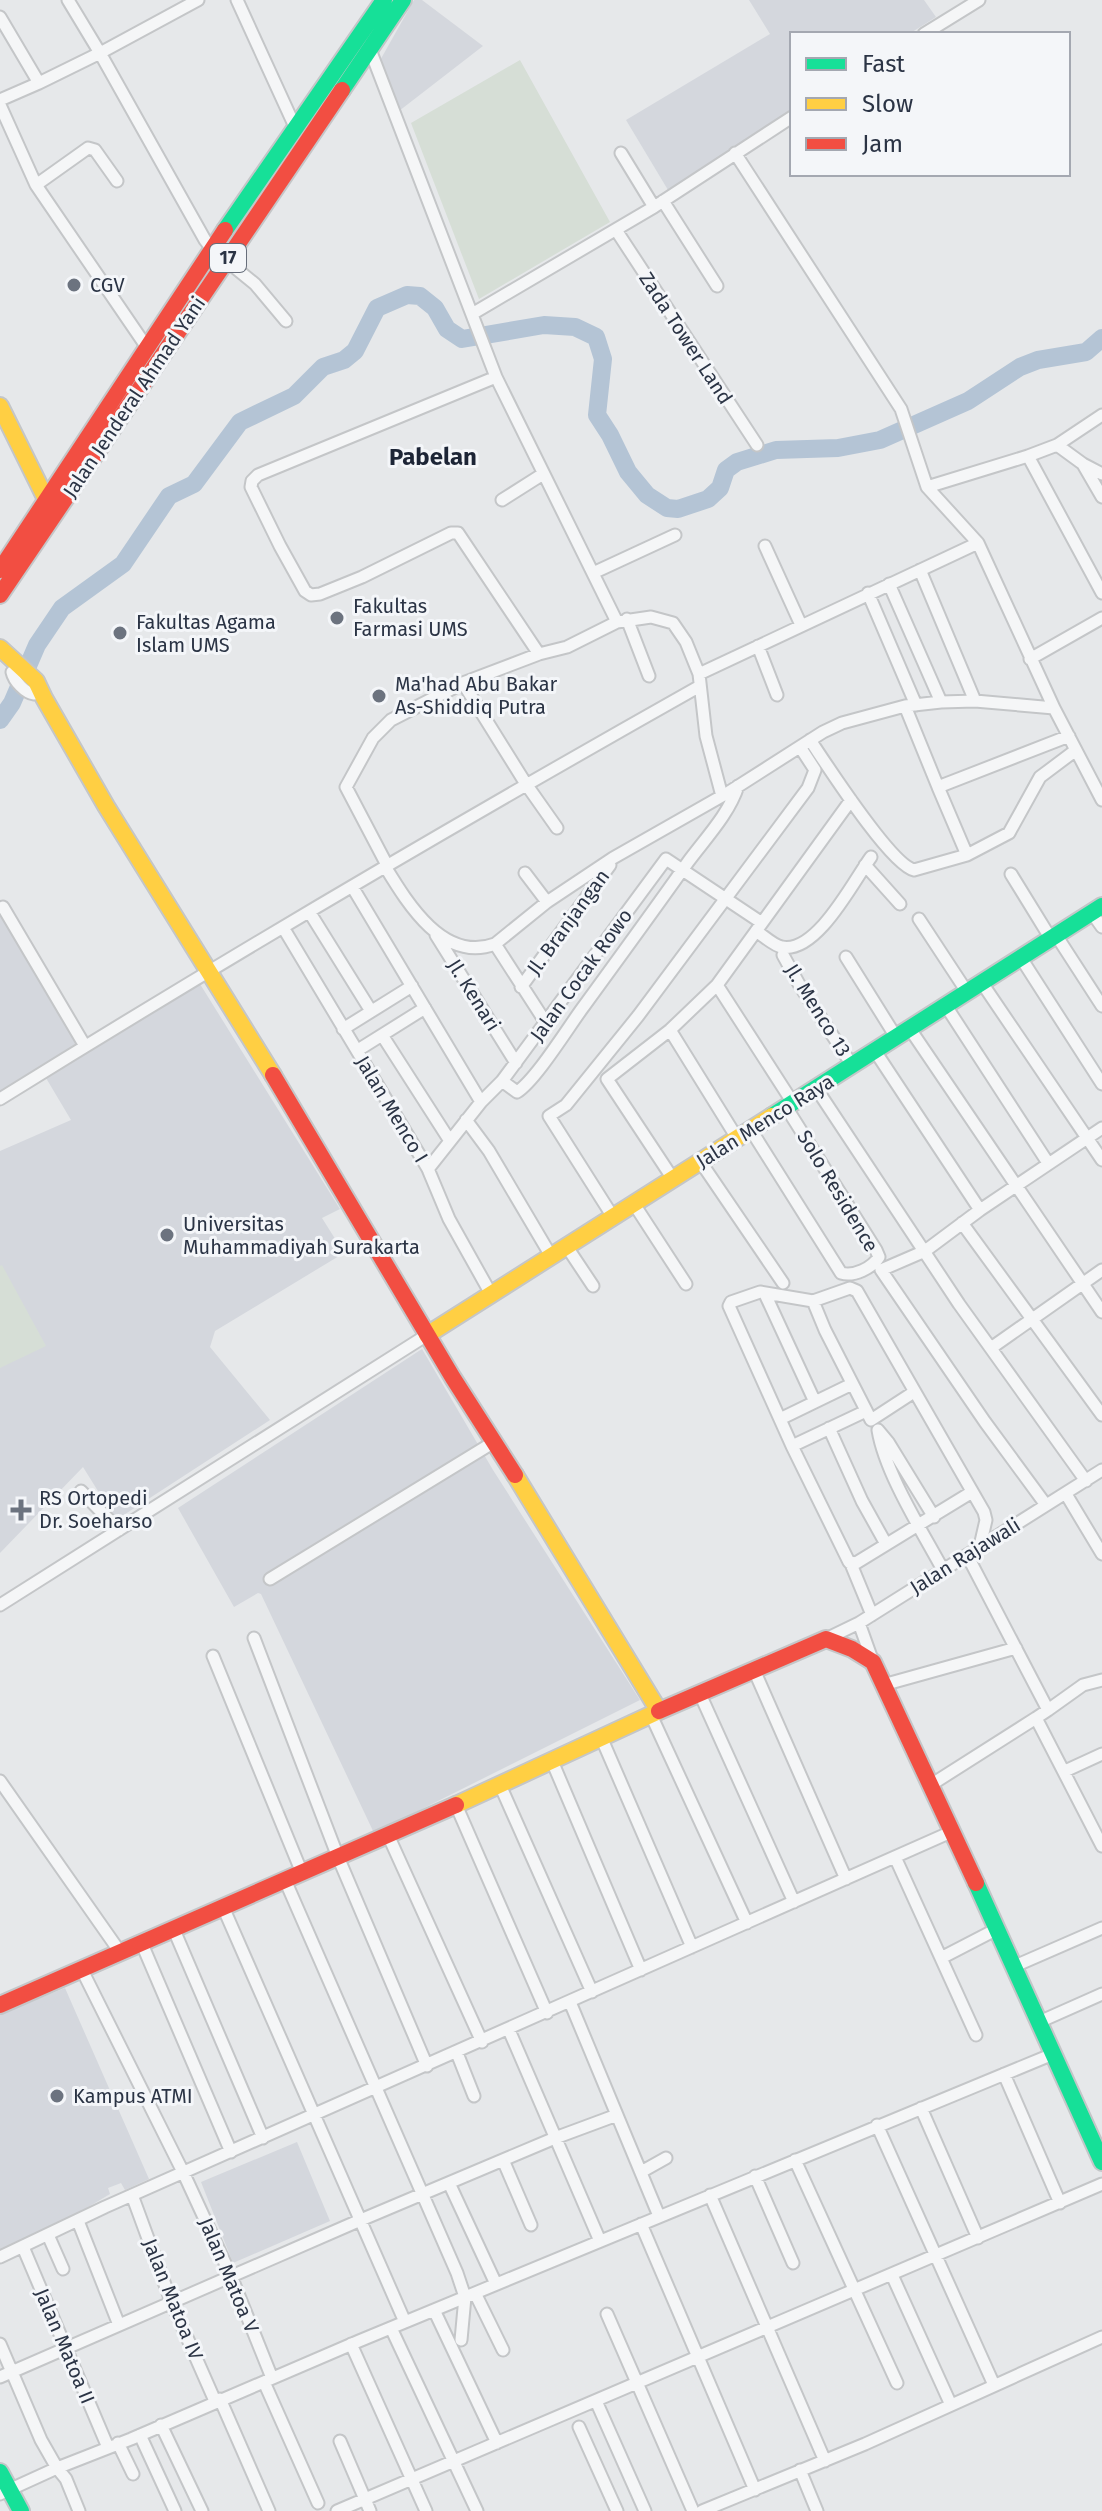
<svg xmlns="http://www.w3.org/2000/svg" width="1102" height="2511" font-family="'Fira Sans',sans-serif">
  <rect width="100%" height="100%" fill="#e6e8ea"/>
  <path fill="#d4d7dd" d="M414 0H422L483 46 399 111 378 64Z
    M749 0H924L936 17 909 34H792V109L668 190 626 120 770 34Z
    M0 905 81 1046 0 1095Z
    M200 984 340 1209 322 1218 344 1253 215 1331 210 1347 270 1420 116 1520 83 1467 0 1553V1151L71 1120 46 1078Z
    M422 1349 493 1470 640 1700 374 1833 261 1594 258 1593 234 1607 178 1508Z
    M65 1988 149 2179 125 2190 121 2183 108 2188 110 2194 55 2227 0 2251V2014Z
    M297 2142 330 2221 233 2263 201 2182Z"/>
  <path fill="#d6ded6" d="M520 60 610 222 479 299 411 123Z
    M2 1265 46 1346 0 1368V1266Z"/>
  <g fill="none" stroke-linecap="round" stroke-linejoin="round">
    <path stroke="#b4c4d5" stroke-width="18" d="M0 720 12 703 37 645 62 608 123 564 169 496 194 484 240 422 294 396 323 367 344 360 355 351 377 308 407 295 420 296 435 308 447 329 462 339 544 325 575 327 596 337 603 359 597 415 610 435 628 472 647 495 667 508 678 509 708 499 720 488 726 470 737 462 776 450 838 448 880 440 968 401 1020 367 1038 360 1086 352 1102 338"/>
    <g stroke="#c4c6c8" stroke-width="15">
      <path id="street" d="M198 0 100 53 205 240 212 249 255 284 286 321
        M237 0 296 129
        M0 17 39 83 0 100
        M924 34 979 0
        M369 47 496 377 617 622
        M39 83 100 53 68 0
        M0 105 36 185 88 148 95 150 117 181
        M621 153 654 207
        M735 153 901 409 927 487 978 543 1054 708
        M36 185 148 349
        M663 201 717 286
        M616 230 757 445
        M472 314 654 207 792 117
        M496 377 258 475 252 481 251 487 280 546 305 591 311 595 320 594 362 577 451 533H458L539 654
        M1057 445 1083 464 1102 474
        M1028 456 1102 593
        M1084 466 1102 497
        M927 487 1028 456 1057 445 1102 415
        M502 500 543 474
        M765 546 801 625
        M920 570 975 701
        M593 573 675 535
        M889 584 941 702
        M868 593 916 705
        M627 619 649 676
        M758 646 777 695
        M1030 659 1102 618
        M12 672C14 681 25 693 34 694
        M699 674 978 543
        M463 683 526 784 557 828
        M905 706 938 787 1069 736
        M810 740C827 765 890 864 914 870L967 855 1009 833 1040 777 1076 750
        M738 786C729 814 705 839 688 862 654 910 619 958 584 1006 569 1026 536 1080 517 1092L502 1081 666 859 762 923
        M938 787 967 855
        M865 865 900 904
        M388 867 346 787 373 738 391 720 463 683 539 654 567 647 617 622 651 617 673 623 686 642 699 674 706 736 722 796
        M386 868C408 904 444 963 495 944L547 902 613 858 729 792 823 732 842 723 905 706 941 702 975 701 1054 708 1102 800
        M525 873 547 902
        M1011 874 1051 939
        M353 888 481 1102 428 1169
        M3 907 85 1046
        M310 913 371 1011
        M1092 913 1102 927
        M919 919 967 992
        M284 929 428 1169 449 1219 491 1294
        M756 931C764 936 774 946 782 947 817 954 854 880 871 857
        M436 935 516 1063
        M1056 935 1102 1006
        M495 944 546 1023
        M783 955 800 986 852 1065
        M846 957 896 1037
        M1021 958 1102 1084
        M982 983 1102 1160
        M717 985 793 1103
        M521 987 610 865
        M946 1006 1048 1163
        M343 1029 412 986
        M910 1029 1102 1312
        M670 1030 737 1138
        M382 1035 450 1141
        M358 1050 425 1008
        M875 1051 980 1210
        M816 1088 959 1304 1086 1481
        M0 1099C230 956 464 819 700 686
        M481 1102 502 1081
        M466 1120 489 1151 551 1256
        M751 1130 841 1273C854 1277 872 1268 879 1257L876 1250 786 1107
        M700 1161 783 1283
        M673 1179 607 1079 670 1030 717 985 851 800
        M634 1204 686 1284
        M613 1217 549 1116 566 1105 638 1016 808 788 815 770 800 747
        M962 1223 1102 1415
        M567 1247 593 1286
        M765 1294 815 1402
        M813 1301 760 1292 731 1302 729 1306 792 1446 849 1562 856 1563 972 1492
        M991 1348 1102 1270
        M914 1392 871 1420 825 1330 813 1301 850 1288 857 1291 984 1512 986 1520 980 1546
        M780 1419 852 1384
        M829 1428 862 1501 886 1544
        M878 1430C885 1473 922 1531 943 1570
        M878 1430 888 1442 934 1517
        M792 1446 866 1411
        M81 1491 119 1530
        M1066 1494 1102 1554
        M1046 1505 985 1422 881 1270 925 1251 980 1210 1102 1128
        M967 1555 1048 1710 1036 1718 1102 1846
        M851 1564 872 1615
        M270 1579 494 1442
        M0 1605 427 1335
        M859 1623 873 1662
        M254 1638 338 1857 427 2066
        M826 1639 859 1623 1102 1470
        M213 1656 302 1873
        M754 1670 846 1879
        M883 1685 1016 1648
        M700 1694 794 1902
        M1048 1710 1083 1685 1102 1680
        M651 1715 747 1923
        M601 1737 692 1947
        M552 1761 641 1970
        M1065 1771 1102 1754
        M0 1781 120 1952
        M500 1785 592 1992
        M929 1786 1036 1718
        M456 1805 547 2013
        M388 1835 482 2042
        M895 1857 976 2035
        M285 1880 457 2273 465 2297 461 2340
        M223 1907 405 2322
        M174 1930 263 2138
        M142 1944 231 2152
        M941 1958 997 1929
        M1015 1966 1102 1928
        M82 1970 184 2174 231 2276 272 2378
        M570 2002 659 2216
        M1039 2022 1102 1994
        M509 2030 600 2241
        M457 2053 474 2096
        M1004 2074 1060 2203
        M921 2108 978 2238
        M877 2125 994 2385
        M503 2160 531 2225
        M795 2160 897 2383
        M641 2172 666 2158
        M755 2176 793 2263
        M449 2183 496 2284
        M132 2195 171 2301 215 2401
        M710 2195 825 2461
        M78 2221 119 2325
        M641 2224 755 2490
        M48 2235 63 2269
        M23 2247 107 2445
        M0 2257 105 2207 951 1832
        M892 2275 951 2405
        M475 2293 503 2350
        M434 2310 497 2443
        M607 2314 693 2511
        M391 2328 477 2511
        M0 2344 41 2440 57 2468 0 2494
        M351 2344 426 2511
        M0 2377 356 2222 555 2138 617 2115
        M264 2382 318 2503
        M220 2399 269 2511
        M596 2401 645 2511
        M161 2425 202 2511
        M579 2427 617 2511
        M140 2435 175 2511
        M340 2441 370 2511
        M118 2443 133 2474
        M800 2470 817 2511
        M79 2511 66 2479 57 2468 131 2439 359 2341 1053 2054
        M337 2511 1102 2184
        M702 2511 865 2444 1102 2337"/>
    </g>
    <g stroke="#c4c6c8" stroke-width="20">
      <path id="fast" d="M342 90 403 0
        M225 230 384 0
        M772 1116 1102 906
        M976 1883 1102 2162
        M0 2472 21 2511"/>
    </g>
    <g stroke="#c4c6c8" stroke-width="20">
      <path id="slow" d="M0 406 47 501
        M0 648 36 681 44 698 106 806 273 1075
        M427 1335 772 1116
        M456 1805 659 1711 515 1475"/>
    </g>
    <g stroke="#c4c6c8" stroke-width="20">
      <path id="jam" d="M0 570 225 230
        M0 595 342 90
        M273 1075 453 1378 515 1475
        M659 1711 826 1639 852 1649 873 1662 976 1883
        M0 2005 456 1805"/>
    </g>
    <use href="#street" stroke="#f5f6f7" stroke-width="11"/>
    <use href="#fast" stroke="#16e098" stroke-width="16"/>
    <use href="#slow" stroke="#ffcf43" stroke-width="16"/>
    <use href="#jam" stroke="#f24e42" stroke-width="16"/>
  </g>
  <g fill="#6c737f" stroke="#f4f6f9" stroke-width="3">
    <circle cx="74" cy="285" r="8"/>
    <circle cx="337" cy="618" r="8"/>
    <circle cx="120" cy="633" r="8"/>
    <circle cx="379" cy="696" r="8"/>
    <circle cx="167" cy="1235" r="8"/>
    <path d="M17 1498h8v8h8v8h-8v8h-8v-8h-8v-8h8z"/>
    <circle cx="57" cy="2096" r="8"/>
  </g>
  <g text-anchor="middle" stroke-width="6" stroke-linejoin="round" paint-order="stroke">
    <rect fill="#f4f6f9" stroke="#676e7b" stroke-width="2" x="210" y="244" width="36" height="28" rx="6"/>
    <g font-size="18" font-weight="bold" fill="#2b3445">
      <text x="228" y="264">17</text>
    </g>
    <g font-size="20" fill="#2b3445" stroke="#f4f6f9" text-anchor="start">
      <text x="90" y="292">CGV</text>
      <text x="353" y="613">Fakultas<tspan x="353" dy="23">Farmasi UMS</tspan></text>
      <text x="136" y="629">Fakultas Agama<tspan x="136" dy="23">Islam UMS</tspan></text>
      <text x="395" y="691">Ma'had Abu Bakar<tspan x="395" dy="23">As-Shiddiq Putra</tspan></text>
      <text x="183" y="1231">Universitas<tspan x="183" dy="23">Muhammadiyah Surakarta</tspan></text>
      <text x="39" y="1505">RS Ortopedi<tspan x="39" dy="23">Dr. Soeharso</tspan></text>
      <text x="73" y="2103">Kampus ATMI</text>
    </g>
    <g font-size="20" fill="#2b3445" stroke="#f4f6f9">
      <text transform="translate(686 338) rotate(57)" y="7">Zada Tower Land</text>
      <text transform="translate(134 397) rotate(-56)" y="7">Jalan Jenderal Ahmad Yani</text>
      <text transform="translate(568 922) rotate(-54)" y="7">Jl. Branjangan</text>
      <text transform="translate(581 975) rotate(-54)" y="7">Jalan Cocak Rowo</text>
      <text transform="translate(474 995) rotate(58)" y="7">Jl. Kenari</text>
      <text transform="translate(818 1010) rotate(58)" y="7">Jl. Menco 13</text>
      <text transform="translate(392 1109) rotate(59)" y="7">Jalan Menco I</text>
      <text transform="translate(765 1121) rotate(-32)" y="7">Jalan Menco Raya</text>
      <text transform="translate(838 1191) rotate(59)" y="7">Solo Residence</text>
      <text transform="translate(965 1556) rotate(-32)" y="7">Jalan Rajawali</text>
      <text transform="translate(229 2275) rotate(67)" y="7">Jalan Matoa V</text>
      <text transform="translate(173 2299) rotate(68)" y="7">Jalan Matoa IV</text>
      <text transform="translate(65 2346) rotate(67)" y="7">Jalan Matoa II</text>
    </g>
    <g font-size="24" font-weight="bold" fill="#1d2536" stroke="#f4f6f9">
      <text x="433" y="465">Pabelan</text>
    </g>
  </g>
  <rect x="790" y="32" width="280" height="144" fill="#f4f6f9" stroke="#a4a8b1" stroke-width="2"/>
  <rect x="806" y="58" width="40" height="12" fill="#16e098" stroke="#a4a8b1" stroke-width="2"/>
  <text x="862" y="72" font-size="24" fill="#2b3445">Fast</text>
  <rect x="806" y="98" width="40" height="12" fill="#ffcf43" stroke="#a4a8b1" stroke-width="2"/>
  <text x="862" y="112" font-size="24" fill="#2b3445">Slow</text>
  <rect x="806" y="138" width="40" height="12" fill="#f24e42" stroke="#a4a8b1" stroke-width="2"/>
  <text x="862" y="152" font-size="24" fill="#2b3445">Jam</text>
</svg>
